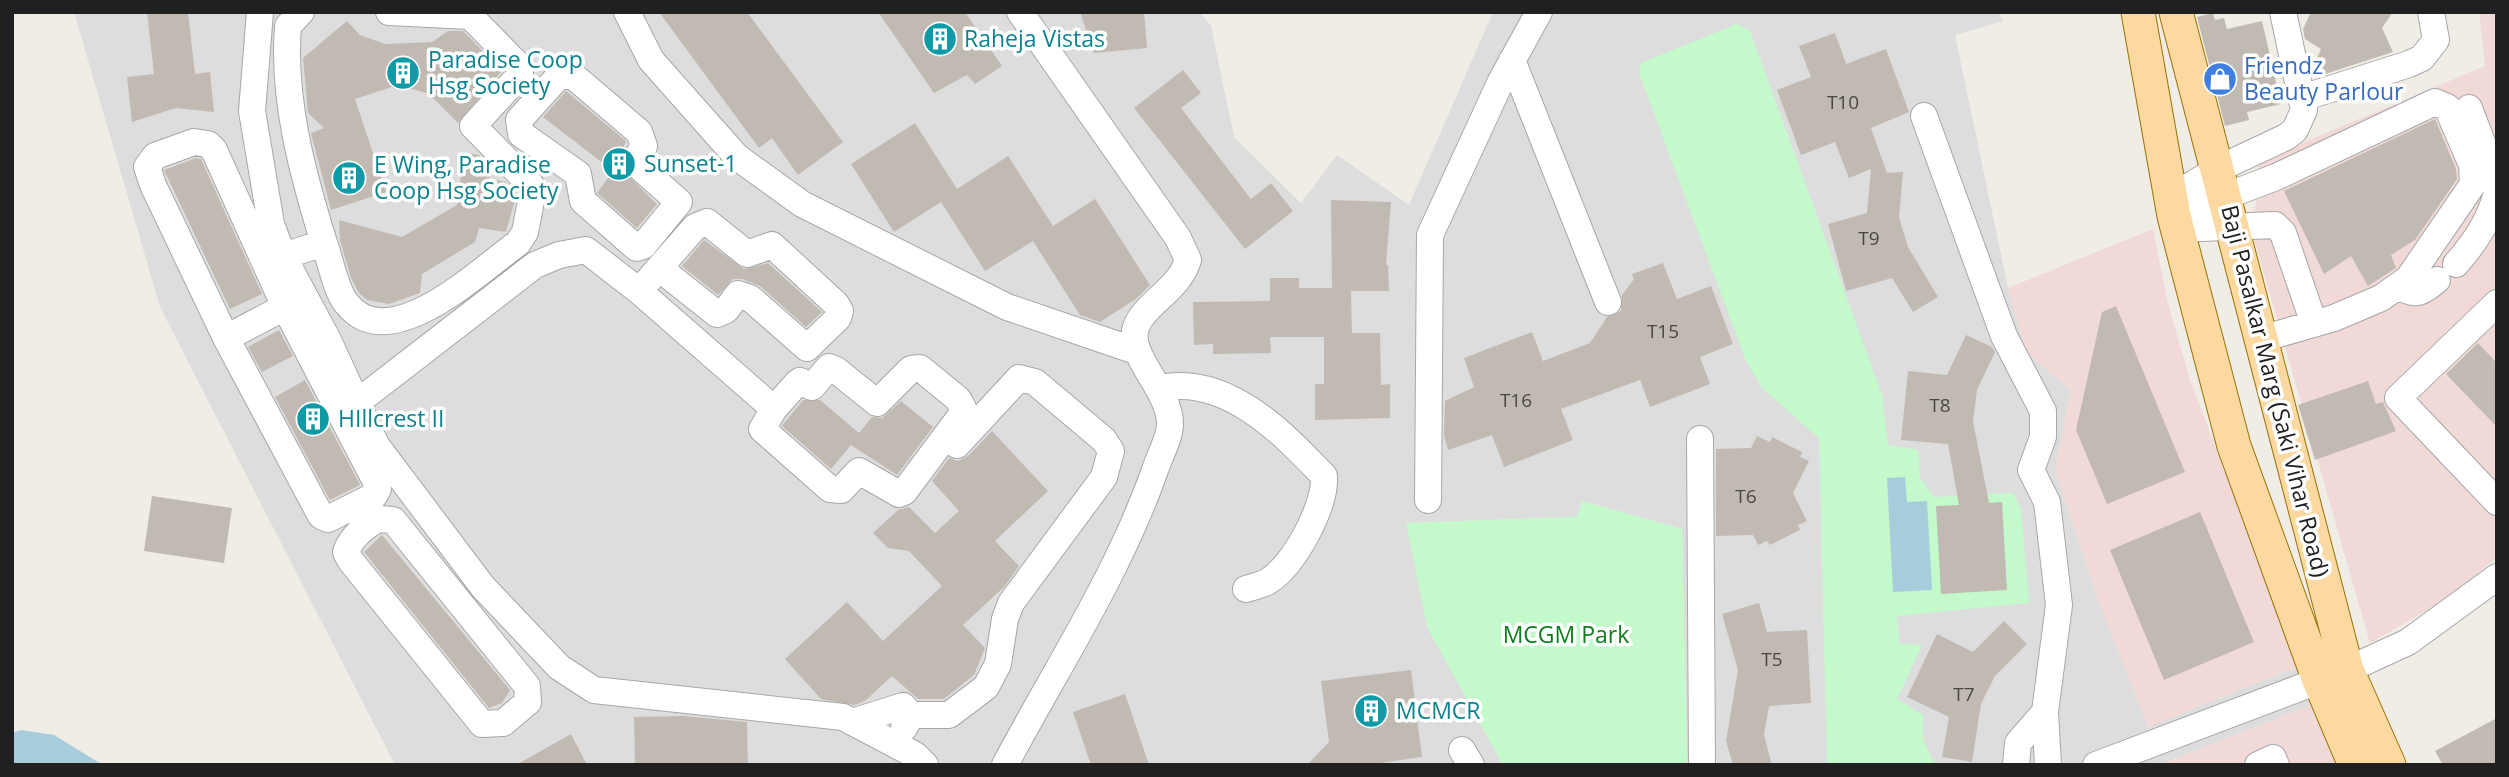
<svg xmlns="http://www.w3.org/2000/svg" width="2509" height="777" font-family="'Open Sans',sans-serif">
  <rect width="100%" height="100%" fill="#f0ede6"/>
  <path fill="#dedddd" d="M74 12H1200L1211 26 1234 137 1301 203 1337 155 1409 205 1493 12H1998L2003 21 1955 35 2008 288 2026 351 2071 390 2055 471 2148 727 2299 666 2314 704 2159 765H1687L1682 529 1582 501 1577 517 1406 523 1474 713 1503 765H395L160 307Z"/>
  <path fill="#f0d9d6" d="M2479 12H2497V557L2449 598 2370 643 2253 235 2259 161 2485 66Z
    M2153 229 2168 304 2190 380 2299 666 2148 727 2099 603 2055 471 2071 390 2026 351 2008 288Z
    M2314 704 2338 765H2159Z"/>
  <path fill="#c4f9cc" d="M1737 24 1750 31 1882 395 1888 445 1918 450 1920 478 1934 497 2013 493 2021 509 2029 603 1897 616 1899 644 1922 645 1897 699 1923 715V740L1935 765H1827L1819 438 1762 388 1746 361 1639 73 1641 63Z
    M1582 501 1682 529 1687 765H1503L1427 627 1406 523 1577 517Z"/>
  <path fill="#a7cddd" d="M1905 477 1907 502 1927 501 1932 590 1893 592 1887 478Z
    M21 730 54 735 103 765H12V733Z"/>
  <path fill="#c1bab2" d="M147 12H188L195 74 210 72 214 112 176 108 132 122 127 77 154 74Z
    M659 12H747L843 142 798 175 772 138 759 148Z
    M878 12H965L1002 66 975 84 967 75 934 93Z
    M1080 12H1144L1147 48 1094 53Z
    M2311 12H2393L2382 28 2393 52 2319 76 2315 63 2321 49 2305 39 2303 29Z
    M2213 13 2215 20 2224 18 2227 29 2262 21 2281 104 2247 112 2249 120 2225 126 2197 17Z
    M347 21 360 35 385 44 432 42 448 31H463L502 71 458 123 429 94 398 85 355 99 386 192 331 210 311 133 324 128 308 113 303 58Z
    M1835 33 1846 64 1886 49 1909 112 1871 128 1887 173 1903 172 1899 217 1908 247 1938 297 1913 312 1892 278 1846 291 1828 224 1867 213 1871 169 1849 178 1835 142 1801 155 1777 90 1811 77 1799 46Z
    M1183 70 1201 93 1181 108 1251 199 1271 183 1293 211 1245 249 1134 108Z
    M566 91 626 141 618 160 620 168 657 204 637 228 597 193 613 171 543 117Z
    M2435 119 2456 169 2457 179 2415 240 2391 255 2396 268 2368 286 2351 256 2324 274 2284 191Z
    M915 123 957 189 1008 156 1053 226 1095 199 1150 285 1136 299 1100 322 1080 315 1033 241 985 271 941 202 894 232 851 164Z
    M464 153 479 155 492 167 490 179 506 182 517 193 506 232 479 228 475 242 422 274 420 293 389 304 367 300 359 293 351 278 340 240 339 220 402 237 457 205Z
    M196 158 201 159 262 294 230 309 164 170Z
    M1331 200 1391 202 1386 265H1388L1389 291H1351L1352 333H1380L1381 385 1390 384V418L1315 420V384H1324V337H1270L1271 353 1213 354V344L1194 345 1193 302 1270 301V278H1299V288H1332Z
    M704 240 744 269 768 263 822 312 806 327 760 286 742 279H733L718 295 682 266Z
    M1663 263 1677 299 1711 286 1733 344 1700 357 1710 384 1650 407 1640 380 1561 409 1573 440 1504 467 1492 435 1448 450 1444 435 1445 401 1474 387 1464 358 1532 332 1543 361 1590 343 1607 317 1621 311 1622 295 1634 279 1632 274Z
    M2116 306 2185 472 2107 504 2076 430 2102 312Z
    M279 330 293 356 262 372 248 347Z
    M1966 335 1992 347 1995 352 1977 390 1973 421 1989 503 2002 502 2007 590 1941 594 1936 506 1959 505 1948 444 1901 440 1908 371 1947 375Z
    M2478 343 2497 363V427L2446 374Z
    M305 380 360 485 330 500 275 397Z
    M2368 381 2376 404 2383 402 2396 431 2315 460 2298 405Z
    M803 400H820L859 433 872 417 882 418 901 401 933 427 897 475 851 445 831 469 782 426Z
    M992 431 1048 491 995 541 1019 566 1004 587 963 625 985 648 974 675 944 699H918L892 676 865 701 854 705 821 699 785 659 847 602 883 641 942 586 909 551 888 548 873 533 898 510 909 507 935 533 959 511 932 481 949 458 958 461 968 456Z
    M1757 436 1770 442 1772 437 1802 452 1800 457 1809 461 1793 493 1807 521 1798 525 1800 530 1770 545 1767 541 1758 545 1753 535 1716 536V449L1751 448Z
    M152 496 232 508 224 563 144 551Z
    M2200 512 2254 642 2164 680 2110 550Z
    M382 535 510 690 502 703 489 708 364 552Z
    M1759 603 1767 632 1807 630 1811 703 1769 706 1764 735 1772 765H1733L1726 741 1738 670 1722 614Z
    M2004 621 2027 644 1995 676 1981 704 1972 762 1942 757 1949 717 1907 697 1937 634 1973 652Z
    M1411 670 1422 757 1367 765H1307L1329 742 1321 681Z
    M1125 694 1149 765H1091L1073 712Z
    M684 716 747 722 748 765H635L634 717Z
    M2497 718V765H2443L2435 751Z
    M571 734 587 765H516Z"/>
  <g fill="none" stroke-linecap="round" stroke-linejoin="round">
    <g stroke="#a7a7a7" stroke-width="28">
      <path id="minor" d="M260 12 252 111 271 224 283 256 328 340 376 445 483 587 559 667 594 690 843 717 915 755 925 765
        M627 12 651 60 737 157 802 204 1007 307 1136 351
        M1512 60 1608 302
        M571 74 639 132 644 146 634 162 679 202 643 246 637 248 632 244 583 201 578 174 521 134 519 120 558 77Z
        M2302 98 2409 64 2422 58 2436 40 2431 12
        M2469 108 2497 182
        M1924 116 2004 336 2043 411V437L2031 470 2047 502 2059 605 2045 712 2048 765
        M194 142 208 144 214 150 285 307 375 480 378 489 374 496 328 519 321 516 226 338 153 185 147 167 155 156Z
        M2170 198 2218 169 2286 137 2295 130 2304 110 2283 12
        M2174 216 2276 177 2435 102 2447 107 2472 165 2473 184 2408 279 2381 298 2334 318 2261 339
        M2177 229 2275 225 2283 233 2314 324
        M324 243C331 261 335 290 347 304 390 358 480 270 518 243L525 232 533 191 531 185 473 126 520 75V67L470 16 389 12
        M283 256 324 243C303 175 282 99 288 26L301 12
        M2456 264C2475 242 2489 222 2497 193
        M2400 287C2416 297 2423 292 2437 280
        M639 291 695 227 707 222 747 254 772 245 836 304 840 311 838 318 807 348 750 298 738 294 726 310 717 314 659 268
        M2497 303 2398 398 2497 502
        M226 338 300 299
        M1161 388C1226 374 1283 433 1324 476 1326 506 1294 566 1267 582 1261 585 1253 587 1246 589
        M355 404 535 265 559 255 586 250 639 291 774 409 797 383 800 381 812 387 829 367 836 370 877 403 911 369 920 368 958 399 963 408 960 417 904 492 899 494 859 471 841 490 830 489 762 429 774 409
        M1700 439 1702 765
        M1428 500 1430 235 1501 81 1539 12
        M378 519 393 520 527 686 528 702 503 723 482 724 350 560 346 552C352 536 364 527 378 519Z
        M911 715H949L986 687 998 664 1005 619 1011 603 1104 477 1111 451 1104 440 1035 382 1019 378 957 445
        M852 722 903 706 911 715 904 728
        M1462 750 1471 765
        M1005 765C1057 667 1118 575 1155 470 1159 457 1170 438 1170 424 1170 389 1126 356 1136 327 1145 303 1179 290 1188 260L1178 238 1020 12
        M2016 765 2018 743 2045 712
        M2096 765 2347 670 2408 642 2497 577
        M2258 765 2273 758 2276 765"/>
    </g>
    <g stroke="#997102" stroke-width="35">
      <path id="major" d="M2138 12 2174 216 2234 446 2319 680 2355 765
        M2176 12 2347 670 2389 765"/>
    </g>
    <use href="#minor" stroke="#fff" stroke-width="26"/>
    <use href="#major" stroke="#fbd9a1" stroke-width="33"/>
  </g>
  <defs>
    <g id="building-disc" transform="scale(1.75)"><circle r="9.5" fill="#0f9aa8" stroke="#fff"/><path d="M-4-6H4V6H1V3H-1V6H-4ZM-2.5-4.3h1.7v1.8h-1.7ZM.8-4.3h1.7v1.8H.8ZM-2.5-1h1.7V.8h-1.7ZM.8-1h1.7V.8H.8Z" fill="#fff"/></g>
    <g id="shop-disc" transform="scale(1.75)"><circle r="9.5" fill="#3f7fe0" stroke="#fff"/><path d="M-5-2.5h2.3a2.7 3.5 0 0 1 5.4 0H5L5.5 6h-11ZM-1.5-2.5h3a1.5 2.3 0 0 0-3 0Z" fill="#fff"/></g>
  </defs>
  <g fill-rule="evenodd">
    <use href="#building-disc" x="940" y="39"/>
    <use href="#building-disc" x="403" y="73"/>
    <use href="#shop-disc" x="2220" y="79"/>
    <use href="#building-disc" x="619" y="164"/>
    <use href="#building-disc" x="349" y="178"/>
    <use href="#building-disc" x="313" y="419"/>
    <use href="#building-disc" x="1371" y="711"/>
  </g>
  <g text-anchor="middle" stroke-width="7" stroke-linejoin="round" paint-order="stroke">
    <g font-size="19" fill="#484644">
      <text x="1843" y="109">T10</text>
      <text x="1869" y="245">T9</text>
      <text x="1663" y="338">T15</text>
      <text x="1516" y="407">T16</text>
      <text x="1940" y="412">T8</text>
      <text x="1746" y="503">T6</text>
      <text x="1772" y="666">T5</text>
      <text x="1964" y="701">T7</text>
    </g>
    <g font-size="23" fill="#0d838f" stroke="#fff" text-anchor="start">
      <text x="964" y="47">Raheja Vistas</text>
      <text x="428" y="68">Paradise Coop<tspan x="428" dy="26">Hsg Society</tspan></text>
      <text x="644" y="172">Sunset-1</text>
      <text x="374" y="173">E Wing, Paradise<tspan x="374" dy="26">Coop Hsg Society</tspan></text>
      <text x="338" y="427">HIllcrest II</text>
      <text x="1396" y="719">MCMCR</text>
    </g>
    <g font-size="23" fill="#366cbe" stroke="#fff" text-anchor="start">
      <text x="2244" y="74">Friendz<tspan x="2244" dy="26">Beauty Parlour</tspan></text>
    </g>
    <g font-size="23" fill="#202020" stroke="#fff">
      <text transform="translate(2275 391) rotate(76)" y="8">Baji Pasalkar Marg (Saki Vihar Road)</text>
    </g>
    <g font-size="23" fill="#0d7e1e" stroke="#fff">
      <text x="1566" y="643">MCGM Park</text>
    </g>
  </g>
  <rect width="2509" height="777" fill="none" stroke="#202020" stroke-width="28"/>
</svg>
